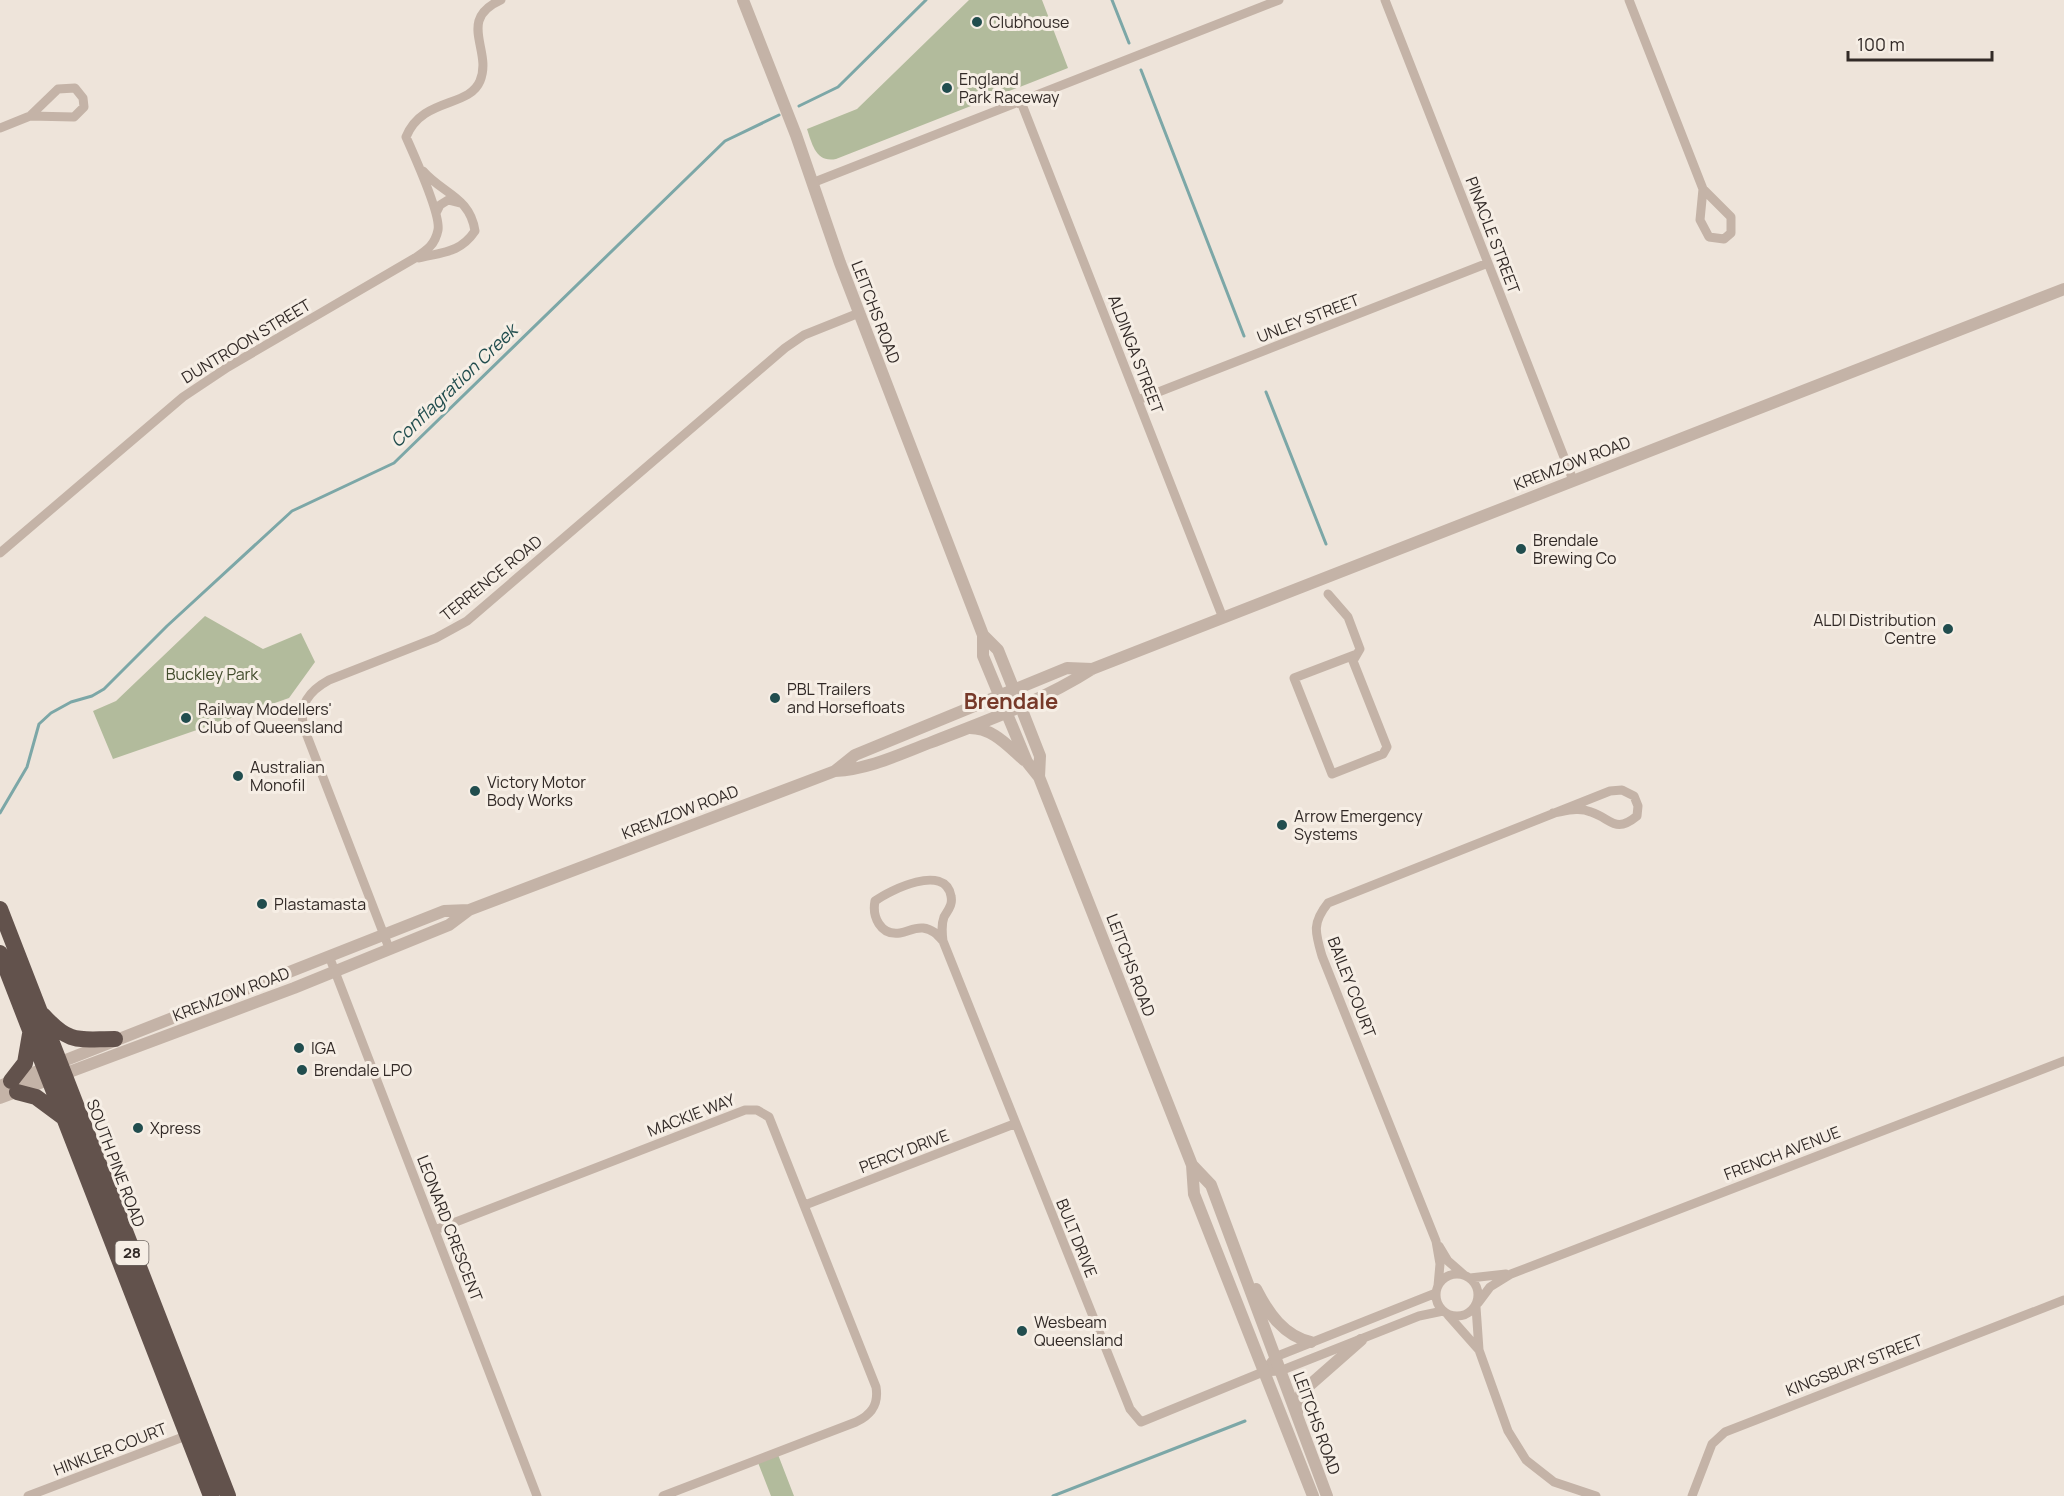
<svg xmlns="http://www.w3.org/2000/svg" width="2064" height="1496" font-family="Manrope,sans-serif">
  <rect width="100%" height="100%" fill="#eee4da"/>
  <path fill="#b2bb9c" d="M969 0H1042L1068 68 836 159C816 163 812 144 807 129L857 109Z
    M205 616 263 649 301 633 315 662 289 698 113 759 93 711 116 701Z
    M777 1452 794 1496H771L757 1460Z"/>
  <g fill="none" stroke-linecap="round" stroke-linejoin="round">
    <path stroke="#7ca7a7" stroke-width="3" d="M1112 0 1129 43
      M1141 70 1244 336
      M799 106 838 87 926 0
      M1266 392 1326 544
      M0 813 27 767 39 724 51 713 71 702 92 696 104 689 167 626 292 511 394 463 725 141 779 115
      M1053 1496 1245 1421"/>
    <path stroke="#c4b3a7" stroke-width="9" d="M1385 0 1573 480
      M1629 0 1703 189 1700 220 1709 237 1724 239 1731 233V217L1703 189
      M1021 102 1223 618
      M0 128 30 116 58 89 75 88 83 98 84 107 74 117 30 116
      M812 183 1279 0
      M436 213 440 205 448 200 460 203
      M419 258C443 252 460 253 475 231 470 197 443 194 423 171
      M1138 400 1488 263
      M0 553 183 397 228 367 415 258C427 250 435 245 438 230 441 214 414 155 406 137 422 97 469 108 480 81 493 50 456 20 501 0
      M1328 594 1348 617 1360 649 1353 661 1387 747 1383 754 1332 774 1294 678 1357 654
      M943 941C937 934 932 929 923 928 914 927 908 932 900 933 880 936 872 916 875 901 890 890 945 863 951 896 953 905 948 910 944 917 941 925 942 933 943 941L1130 1409 1141 1422 1263 1372 1280 1371 1419 1316 1443 1311
      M389 948 304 728C298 705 309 691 329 680L436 638 467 621 785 348 804 335 859 313
      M329 956 537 1496
      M805 1205 1014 1124
      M435 1230 745 1110H757L769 1117 876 1387C879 1405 871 1415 856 1422L663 1496
      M1439 1246 1448 1261 1464 1275
      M1436 1295a21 21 0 1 1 42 0a21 21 0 1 1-42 0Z
      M1470 1278 1506 1274
      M1438 1286 1440 1264 1436 1241 1322 956C1315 932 1312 923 1328 903L1610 791 1622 790 1634 796 1638 806 1637 816C1615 834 1612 819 1591 812 1579 807 1566 811 1553 813
      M1478 1303 1490 1287 1511 1274 2064 1061
      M1476 1307 1479 1350
      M1448 1315 1479 1350 1508 1431 1526 1460 1554 1482 1596 1496
      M1263 1372 1275 1357 1436 1293
      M28 1496 191 1434
      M1692 1496 1712 1444 1725 1432 2064 1300"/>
    <path stroke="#c4b3a7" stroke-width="12" d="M743 0 796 135 840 263 983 635V656L1027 762 1039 777 1192 1165 1194 1194 1313 1496
      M983 635 998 650 1020 705 1040 756 1039 777
      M968 728C992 727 1007 745 1024 760
      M835 771 855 755 1067 668 1092 669
      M0 1086 444 911 469 910
      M0 1098 294 988 449 925 469 910 835 771C870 769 900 754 932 742 986 721 1044 700 1092 669L2064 289
      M1192 1165 1211 1185 1327 1496
      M1256 1289C1268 1313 1284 1336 1311 1342
      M1297 1413 1298 1400 1303 1391 1361 1340"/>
    <path stroke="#62524c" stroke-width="16" d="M0 909 228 1496
      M0 953 211 1496
      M43 1015C70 1045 79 1039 115 1039
      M11 1081 25 1063 30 1034
      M17 1092 36 1097 63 1117"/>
  </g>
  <g fill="#214d4e" stroke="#f6eee5" stroke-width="2">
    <circle cx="977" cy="22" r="6"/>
    <circle cx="947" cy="88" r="6"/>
    <circle cx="1521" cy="549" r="6"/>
    <circle cx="1948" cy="629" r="6"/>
    <circle cx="775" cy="698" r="6"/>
    <circle cx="186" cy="718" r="6"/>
    <circle cx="238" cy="776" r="6"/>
    <circle cx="475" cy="791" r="6"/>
    <circle cx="1282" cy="825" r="6"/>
    <circle cx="262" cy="904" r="6"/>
    <circle cx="299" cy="1048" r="6"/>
    <circle cx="302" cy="1070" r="6"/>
    <circle cx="138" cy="1128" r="6"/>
    <circle cx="1022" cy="1331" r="6"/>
  </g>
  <g text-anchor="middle" stroke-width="6" stroke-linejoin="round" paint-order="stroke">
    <rect fill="#f6eee5" stroke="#6d6560" stroke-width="1.5" x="115.5" y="1241" width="33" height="24" rx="4.5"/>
    <g font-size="15" font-weight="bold" fill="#322a27">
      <text x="132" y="1258">28</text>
    </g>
    <g font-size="16" fill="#322a27" stroke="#f6eee5" text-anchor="start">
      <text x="989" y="28">Clubhouse</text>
      <text x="959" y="85">England<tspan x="959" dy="18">Park Raceway</tspan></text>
      <text x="1533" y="546">Brendale<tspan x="1533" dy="18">Brewing Co</tspan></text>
      <text x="1936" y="626" text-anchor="end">ALDI Distribution<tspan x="1936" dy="18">Centre</tspan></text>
      <text x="787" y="695">PBL Trailers<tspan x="787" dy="18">and Horsefloats</tspan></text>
      <text x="198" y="715">Railway Modellers'<tspan x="198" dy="18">Club of Queensland</tspan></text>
      <text x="250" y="773">Australian<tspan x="250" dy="18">Monofil</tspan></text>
      <text x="487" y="788">Victory Motor<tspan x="487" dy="18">Body Works</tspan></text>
      <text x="1294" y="822">Arrow Emergency<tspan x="1294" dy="18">Systems</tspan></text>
      <text x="274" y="910">Plastamasta</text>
      <text x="311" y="1054">IGA</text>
      <text x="314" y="1076">Brendale LPO</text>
      <text x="150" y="1134">Xpress</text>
      <text x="1034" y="1328">Wesbeam<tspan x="1034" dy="18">Queensland</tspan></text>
    </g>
    <g font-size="16" fill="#322a27" stroke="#f6eee5">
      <text transform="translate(1493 235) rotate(69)" y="6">PINACLE STREET</text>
      <text transform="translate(876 312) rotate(69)" y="6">LEITCHS ROAD</text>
      <text transform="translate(1308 318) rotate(-21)" y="6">UNLEY STREET</text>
      <text transform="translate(246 341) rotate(-31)" y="6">DUNTROON STREET</text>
      <text transform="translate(1136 354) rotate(69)" y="6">ALDINGA STREET</text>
      <text transform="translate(1572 463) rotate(-21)" y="6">KREMZOW ROAD</text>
      <text transform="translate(491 578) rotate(-39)" y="6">TERRENCE ROAD</text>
      <text transform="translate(680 812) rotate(-21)" y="6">KREMZOW ROAD</text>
      <text transform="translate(1131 965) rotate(69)" y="6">LEITCHS ROAD</text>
      <text transform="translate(1352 987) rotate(69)" y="6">BAILEY COURT</text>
      <text transform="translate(231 994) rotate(-21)" y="6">KREMZOW ROAD</text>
      <text transform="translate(691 1115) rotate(-21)" y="6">MACKIE WAY</text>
      <text transform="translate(904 1151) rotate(-21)" y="6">PERCY DRIVE</text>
      <text transform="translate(1782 1153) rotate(-21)" y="6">FRENCH AVENUE</text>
      <text transform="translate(116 1163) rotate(69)" y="6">SOUTH PINE ROAD</text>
      <text transform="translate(450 1228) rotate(69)" y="6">LEONARD CRESCENT</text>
      <text transform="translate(1077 1238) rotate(68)" y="6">BULT DRIVE</text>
      <text transform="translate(1854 1365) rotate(-21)" y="6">KINGSBURY STREET</text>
      <text transform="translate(1317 1423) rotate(70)" y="6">LEITCHS ROAD</text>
      <text transform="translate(110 1449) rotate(-21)" y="6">HINKLER COURT</text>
    </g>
    <g font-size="16" fill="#434d2d" stroke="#f6eee5">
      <text x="212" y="680">Buckley Park</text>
    </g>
    <g font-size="18" font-style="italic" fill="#214d4e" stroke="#f6eee5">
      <text transform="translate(454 386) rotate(-44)" y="6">Conflagration Creek</text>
    </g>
    <g font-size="22" font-weight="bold" fill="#773929" stroke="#f6eee5">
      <text x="1011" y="709">Brendale</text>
    </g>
  </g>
  <path d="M1848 51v9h144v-9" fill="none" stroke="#322a27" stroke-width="3"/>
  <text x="1857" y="51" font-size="18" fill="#322a27" stroke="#f6eee5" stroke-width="4.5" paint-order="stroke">100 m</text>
</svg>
